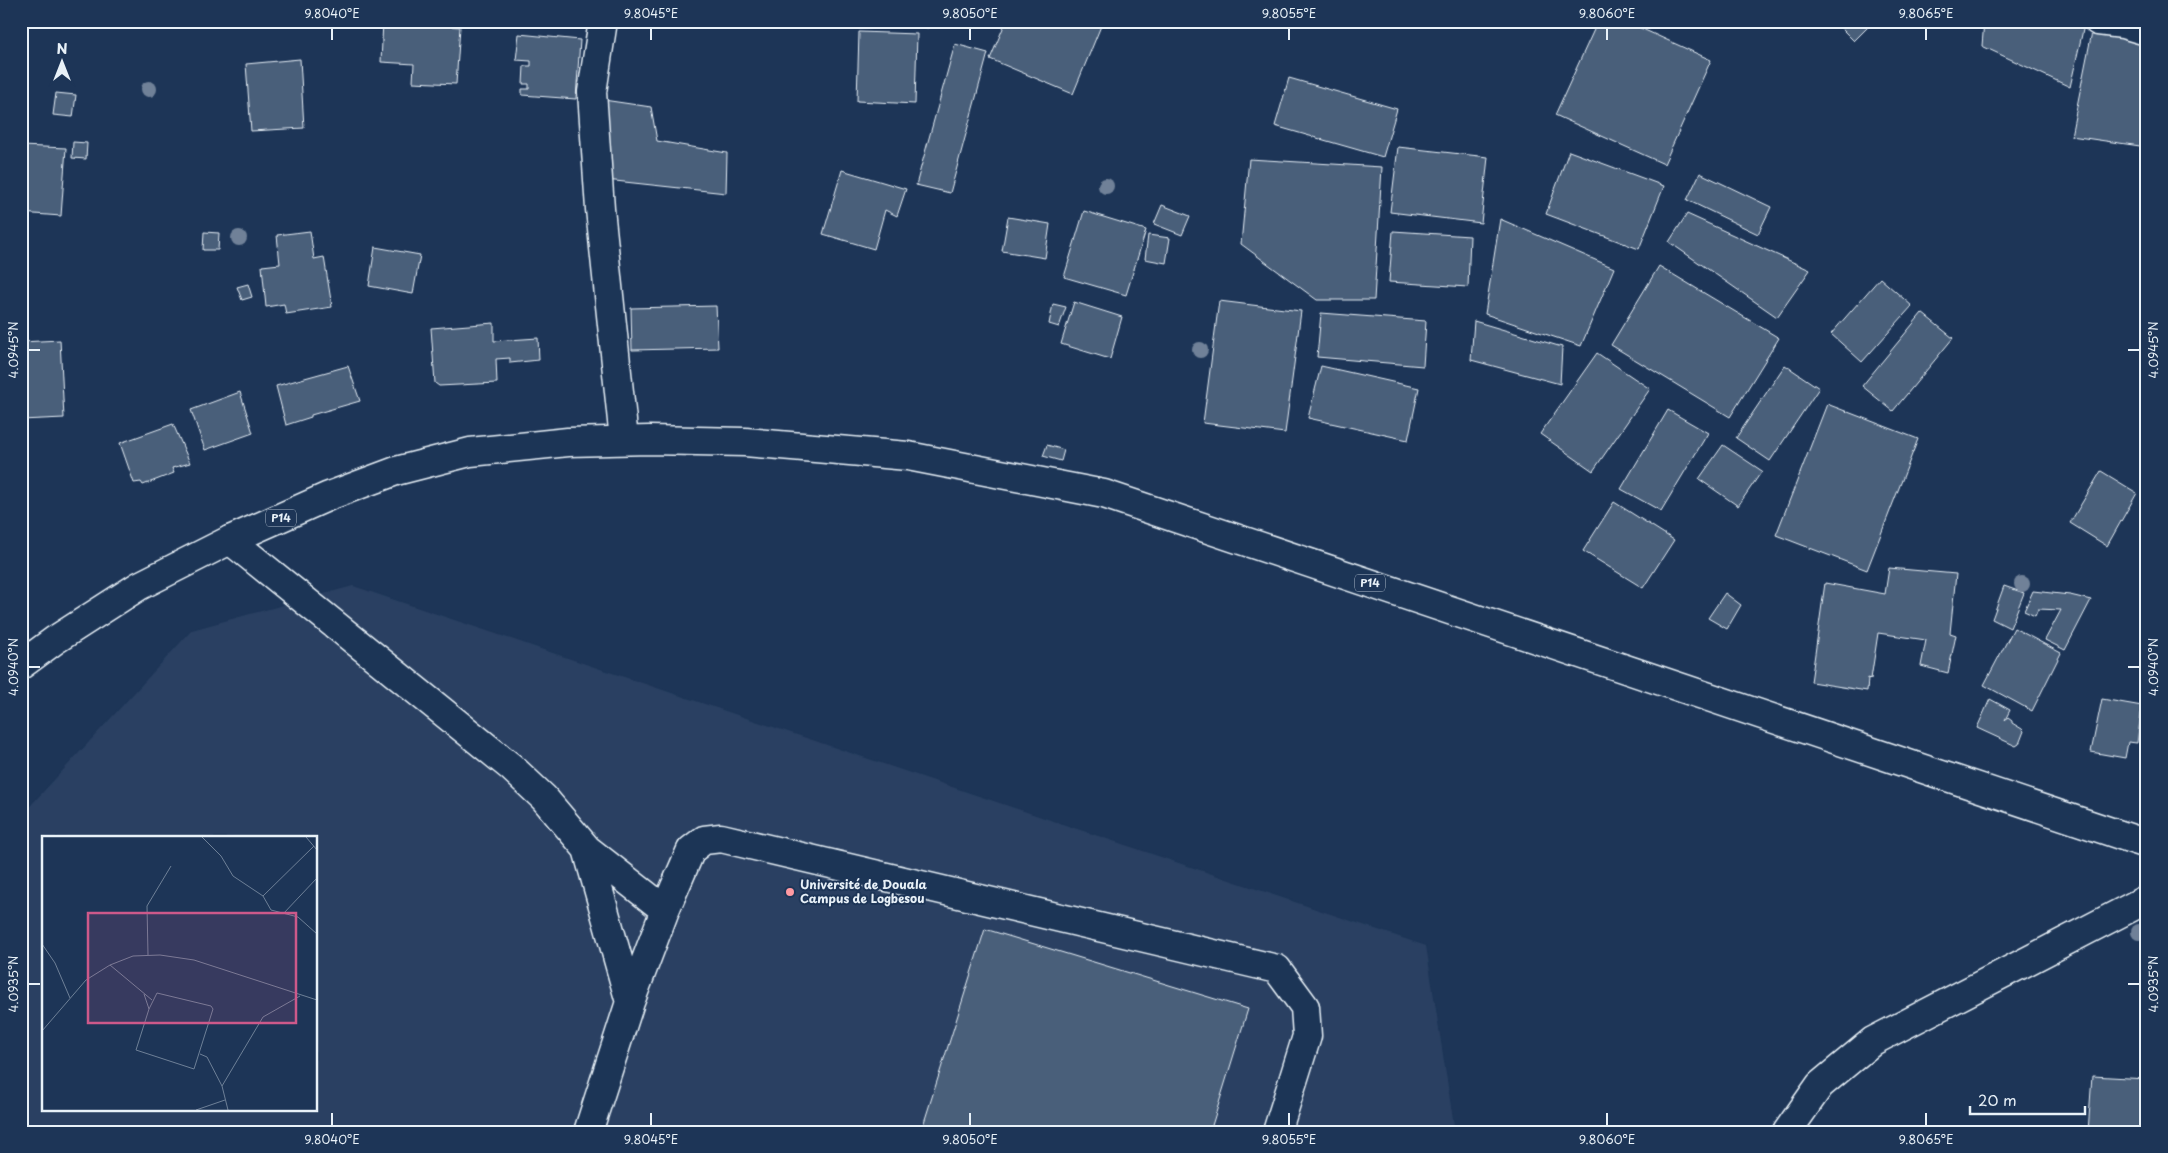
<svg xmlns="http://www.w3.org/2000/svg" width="2168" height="1153" font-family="'Playpen Sans',sans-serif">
  <rect width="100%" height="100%" fill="#1d3557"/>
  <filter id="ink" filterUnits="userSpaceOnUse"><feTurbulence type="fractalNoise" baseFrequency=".02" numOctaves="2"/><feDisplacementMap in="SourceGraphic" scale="10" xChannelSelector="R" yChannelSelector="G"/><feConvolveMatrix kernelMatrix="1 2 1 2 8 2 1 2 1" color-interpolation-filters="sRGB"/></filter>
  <g filter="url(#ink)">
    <path fill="#2a4162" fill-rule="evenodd" d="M353 586 1426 946 1455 1132H21V816L192 630ZM44 837H316V1109H44Z"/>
    <path fill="#495e7a" stroke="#e8f1f8" d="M383 21H419V24L460 27 456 84 413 82 414 64 381 62Z
      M890 21H930L928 28Z
      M1006 21H1103L1073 94 990 59Z
      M1598 21H1625L1711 60 1664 164 1555 115Z
      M1834 21H1874L1854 41Z
      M1984 21H2085L2070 87 1982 46Z
      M2094 22 2147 28V147L2071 136Z
      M859 32 917 34 915 104 857 101Z
      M519 34 580 40 576 99 522 95V89H529V84H523L524 66H531V61L516 60Z
      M955 44 988 53 950 193 916 185Z
      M300 59 304 128 251 131 246 64Z
      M1289 78 1397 109 1383 157 1275 126Z
      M56 93 76 95 73 117 53 115Z
      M597 99 651 107 657 141 727 153 726 193 606 180Z
      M73 142 87 143 86 159 72 158Z
      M21 146 66 148 61 216 21 213Z
      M1398 147 1488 157 1481 223 1390 212Z
      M1569 151 1664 186 1639 249 1546 214Z
      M1249 159 1382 167 1374 300H1317L1241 244Z
      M842 170 906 189 897 216 885 210 874 249 823 234Z
      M1700 173 1771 207 1758 234 1687 200Z
      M1162 205 1190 216 1182 235 1154 224Z
      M1084 211 1146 230 1126 295 1064 277Z
      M1687 214 1810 270 1777 317 1669 242Z
      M1008 217 1050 224 1045 258 1002 251Z
      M1500 219 1614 268 1581 346 1485 314Z
      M310 231 314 259 324 257 332 307 286 314 284 304 266 307 262 266 280 264 277 235Z
      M1393 231 1470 236 1468 287 1389 282Z
      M204 232 219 233 218 250H203Z
      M1148 235 1170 238 1166 263 1145 259Z
      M375 247 420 255 413 294 369 286Z
      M1659 266 1779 338 1730 417 1611 345Z
      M1880 278 1912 306 1862 362 1831 334Z
      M248 284 252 297 242 300 237 287Z
      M1219 301 1301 311 1285 433 1203 423Z
      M1074 302 1122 317 1110 359 1061 344Z
      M1053 304 1066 307 1059 327 1049 324Z
      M716 306 718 348 632 350 631 308Z
      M1321 313 1426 321 1423 366 1317 357Z
      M1922 313 1953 338 1893 411 1862 386Z
      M1474 321 1562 347 1560 384 1471 360Z
      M494 323V341L538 338 539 360 510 363V358L496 359 497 383 439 386 435 383 431 328Z
      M60 340 64 418 21 420V342Z
      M1597 353 1650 389 1593 471 1540 434Z
      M1785 365 1819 388 1770 461 1736 438Z
      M348 366 360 401 311 415V417L286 425 276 386Z
      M1321 366 1419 388 1408 440 1308 418Z
      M240 392 253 433 205 450 191 410Z
      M1827 404 1918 439 1867 570 1776 535Z
      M1668 410 1708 433 1661 511 1621 489Z
      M173 424 190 463 172 468 174 473 143 485 141 482 134 483 120 443Z
      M1047 445 1064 450 1061 461 1043 456Z
      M1723 445 1762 471 1738 506 1699 479Z
      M2101 471 2137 493 2107 546 2070 523Z
      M1614 502 1674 540 1643 588 1583 551Z
      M1889 568 1956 574 1950 633 1956 635 1948 673 1921 666 1926 640 1878 633 1871 679 1868 678 1867 691 1811 682 1825 583 1885 594Z
      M2004 586 2024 593 2010 628 1992 619Z
      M2033 591 2070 595 2091 600 2065 650 2045 640 2061 610 2038 609 2035 616 2024 611Z
      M1725 593 1741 605 1727 629 1708 618Z
      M2014 628 2061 653 2032 711 1984 685Z
      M1990 699 2010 710 2005 720 2008 718 2012 721V723L2022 729 2024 731 2019 744 2016 746 1977 728Z
      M2102 699 2142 706 2137 743 2128 742 2125 758 2091 752Z
      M985 929 1248 1009 1210 1132H921Z
      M2092 1076 2147 1079V1132H2088Z"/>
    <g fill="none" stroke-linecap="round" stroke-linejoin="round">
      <g stroke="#e8f1f8" stroke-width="31">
        <path id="minor" d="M603 21 592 92 600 209 624 440
          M2098 21 2123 24 2147 31
          M230 540 511 767 544 798 587 849 665 910
          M587 849 630 1002
          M588 1132 630 1002 665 910 691 850 704 840 721 838 1277 969 1305 1007 1307 1036 1277 1132
          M1787 1132 1820 1085 1873 1041 2147 899"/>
      </g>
      <g stroke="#e8f1f8" stroke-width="31">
        <path id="major" d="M21 665 55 640 139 586 230 540 329 496 396 471 470 452 568 442 649 440 745 442 908 456 1104 494 2147 844"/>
      </g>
      <use href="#minor" stroke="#1d3557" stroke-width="28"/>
      <use href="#major" stroke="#1d3557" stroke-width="28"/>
    </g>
    <g fill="#708198">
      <circle cx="149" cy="89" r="8"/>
      <circle cx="1106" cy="186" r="8"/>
      <circle cx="239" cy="238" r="8"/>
      <circle cx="1200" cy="350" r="8"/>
      <circle cx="2022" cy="584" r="8"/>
      <circle cx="2139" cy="932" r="8"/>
    </g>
  </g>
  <path fill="none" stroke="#e8f1f8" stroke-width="2" d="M332 28V40M651 28V40M970 28V40M1289 28V40M1607 28V40M1926 28V40M28 350H40M2128 350H2140M28 667H40M2128 667H2140M28 984H40M2128 984H2140M332 1113V1126M651 1113V1126M970 1113V1126M1289 1113V1126M1607 1113V1126M1926 1113V1126"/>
  <circle fill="#ff9aa2" stroke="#1d3557" stroke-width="2" cx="790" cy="892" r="5"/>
  <g text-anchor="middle" stroke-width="4" stroke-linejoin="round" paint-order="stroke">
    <g fill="#1d3557" stroke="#abb9c8" stroke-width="1">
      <rect x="266" y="509.5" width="30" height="17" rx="4"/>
      <rect x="1355" y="574.5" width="30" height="17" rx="4"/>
    </g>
    <g font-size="11" font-weight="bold" fill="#e8f1f8">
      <text x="281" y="522">P14</text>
      <text x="1370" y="587">P14</text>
    </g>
    <g font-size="12" font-weight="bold" fill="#e8f1f8" stroke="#1d3557" text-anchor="start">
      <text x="800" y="889">Université de Douala<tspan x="800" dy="14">Campus de Logbesou</tspan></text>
    </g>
  </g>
  <g transform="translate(42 836)">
    <rect width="275" height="275" fill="#1d3557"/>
    <path fill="none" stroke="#6e8097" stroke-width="1" d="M160 1 179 20 191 40 221 60 229 74 256 81 275 98M264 1 275 14M221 60 272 10M241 78 275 42M0 108 13 127 28 162M106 119 105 70 129 30M68 129 110 164M115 157 169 170 171 173 152 233 94 214 107 173ZM102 158 107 173M0 195 44 144 68 129 91 120 118 119 152 124 275 164M158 218 165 221 180 250 186 274M180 250 221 181 258 160M154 274 183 264"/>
    <path fill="#cd598a" fill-opacity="0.15" stroke="#cd598a" stroke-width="2.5" d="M46 77H254V187H46Z"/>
    <rect width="275" height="275" fill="none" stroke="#e8f1f8" stroke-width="2.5"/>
  </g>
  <rect width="2168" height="1153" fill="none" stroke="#1d3557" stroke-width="55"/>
  <g transform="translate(62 62)" stroke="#1d3557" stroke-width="4" paint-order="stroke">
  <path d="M0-4L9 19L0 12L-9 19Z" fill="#e8f1f8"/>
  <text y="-8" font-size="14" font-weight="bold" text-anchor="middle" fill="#e8f1f8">N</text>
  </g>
  <path d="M1970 1106v8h115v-8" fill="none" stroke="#e8f1f8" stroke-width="2.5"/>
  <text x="1978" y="1106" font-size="15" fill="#e8f1f8" stroke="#1d3557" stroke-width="4" paint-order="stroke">20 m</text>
  <rect x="28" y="28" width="2112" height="1098" fill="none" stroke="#e8f1f8" stroke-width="2"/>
  <g font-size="12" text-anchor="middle" fill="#e8f1f8">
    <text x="332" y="18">9.8040°E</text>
    <text x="651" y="18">9.8045°E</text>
    <text x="970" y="18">9.8050°E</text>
    <text x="1289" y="18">9.8055°E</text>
    <text x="1607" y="18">9.8060°E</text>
    <text x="1926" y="18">9.8065°E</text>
    <text transform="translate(14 350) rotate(-90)" y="4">4.0945°N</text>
    <text transform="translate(2154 350) rotate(-90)" y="4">4.0945°N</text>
    <text transform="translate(14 667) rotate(-90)" y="4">4.0940°N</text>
    <text transform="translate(2154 667) rotate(-90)" y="4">4.0940°N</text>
    <text transform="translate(14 984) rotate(-90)" y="4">4.0935°N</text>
    <text transform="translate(2154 984) rotate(-90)" y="4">4.0935°N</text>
    <text x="332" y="1144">9.8040°E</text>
    <text x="651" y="1144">9.8045°E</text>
    <text x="970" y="1144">9.8050°E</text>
    <text x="1289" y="1144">9.8055°E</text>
    <text x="1607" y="1144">9.8060°E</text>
    <text x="1926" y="1144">9.8065°E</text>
  </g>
</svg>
